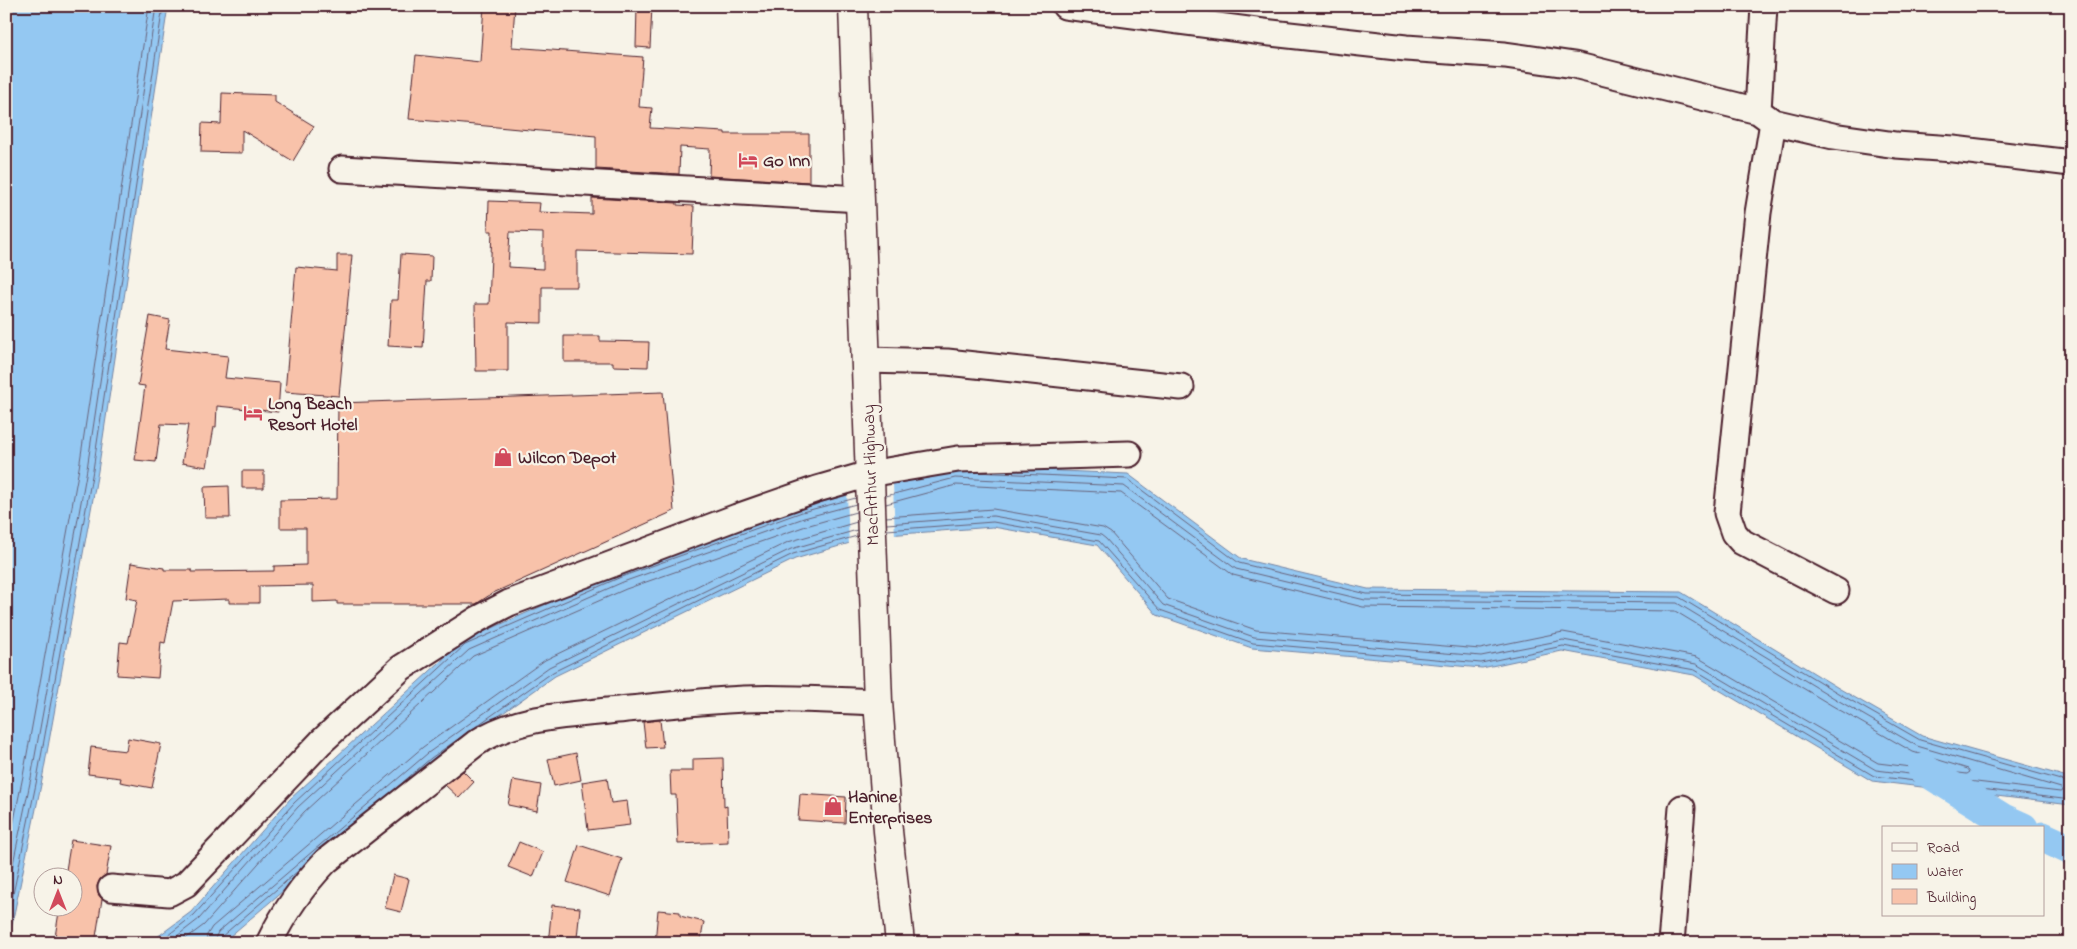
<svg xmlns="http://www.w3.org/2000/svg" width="2077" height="949" font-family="'Indie Flower',sans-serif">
  <rect width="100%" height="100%" fill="#f7f3e8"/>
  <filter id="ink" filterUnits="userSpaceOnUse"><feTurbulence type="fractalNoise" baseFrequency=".02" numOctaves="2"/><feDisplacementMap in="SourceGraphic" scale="10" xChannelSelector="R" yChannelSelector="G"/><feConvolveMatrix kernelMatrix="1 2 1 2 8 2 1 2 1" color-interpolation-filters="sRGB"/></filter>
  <g filter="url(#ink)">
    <path fill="#94c8f2" stroke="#7684a2" d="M6 6H168L98 471 42 780 8 943H6Z
      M954 466 1128 474 1242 559 1368 589 1681 592 1840 689 1922 736 2071 778V805L1872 781 1694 675 1562 651 1482 668 1252 648 1157 615 1097 545 993 527 874 536 795 559 555 676 434 762 222 943H149L191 912 290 799 463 641 619 572 800 508Z"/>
    <path fill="#f7f3e8" d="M878 484H893L895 537 875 539 849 546 847 492Z"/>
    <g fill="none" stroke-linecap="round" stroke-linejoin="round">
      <path stroke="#68637b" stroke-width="1" d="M975 472 1127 479 1239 563 1367 594 1679 597 1838 693 1920 740 2071 783
        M886 496 955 478 1124 486 1236 569 1365 600 1677 603 1834 698 1917 746 2061 788 2063 791 2060 792 1876 770 1696 664 1563 640 1481 656 1254 637 1163 605 1106 539 1101 535 993 516 887 524
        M886 504 956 485 1121 493 1233 575 1363 607 1675 611 1831 705 1913 752 1968 769 1970 772 1967 774 1878 763 1697 657 1563 632 1480 649 1256 630 1168 599 1111 533 1103 528 993 509 886 517
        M887 530 993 522 1099 541 1160 610 1253 643 1481 663 1563 646 1695 670 1874 776 2071 800
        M471 730 553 672 793 554 857 536
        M394 790 431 758 464 735
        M6 860 23 776 79 468 149 6
        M6 897 31 778 87 469 156 6
        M6 928 37 779 93 470 163 6
        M158 943 194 915 294 803 465 645 621 577 802 512 856 498
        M168 943 199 919 298 807 469 650 623 582 804 518 856 504
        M180 943 204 925 304 812 473 656 626 589 806 526 856 512
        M206 943 207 935 212 927 423 747 545 660 788 542 857 522
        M213 943 218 932 428 753 549 667 791 549 857 530
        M220 943 221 937 298 871"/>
      <path stroke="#94c8f2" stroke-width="31" d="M1923 769 2003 819 2023 828
        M2043 837 2071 850"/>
    </g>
    <path fill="#f8c2aa" stroke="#4a1f2b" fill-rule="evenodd" d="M484 6H515L512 47 643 57 639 107 652 108 650 128 725 132V134H809V182L709 176 710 149 680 147 679 174 596 169V136L409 119 416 55 480 62Z
      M637 6H652L650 48 636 47Z
      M222 93 275 95V102L314 126 293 161 242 130V153L201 152 202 123 221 124Z
      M592 198 677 203V205L694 206 692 254 577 251V287H542V323L508 322V371H476L475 304H489L492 231H488L489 201 540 203 539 212 592 214ZM510 232 543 233V269L508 267Z
      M401 254 432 256 431 281H427L423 348 388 346 391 300H398Z
      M337 255H352L339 396 285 392 296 267 337 271Z
      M150 316 170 320 165 349 228 356 225 378 280 383 278 412 217 406 216 427H214L207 467 182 463 188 425 161 424 156 462 135 460 145 386 138 385Z
      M564 336H600V341L649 342 648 367 613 366V362H564Z
      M663 392 674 511 493 593 476 604H337V601L313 602V585L259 586V603H229V599L173 601 165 643 161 642 158 678 117 675 120 642 128 643 137 600 126 598 131 563 164 568V570H192V572L274 571V566L306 565V528H280V500L337 499 338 403Z
      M242 471H264V488H242Z
      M229 486 230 518H205L204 487Z
      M660 720 663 747 646 748 643 722Z
      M128 738 161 744 152 788 120 782 121 778 88 774 91 747 126 751Z
      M576 753 581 780 554 786 548 759Z
      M723 758 724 807 727 806 728 842 678 844 676 795H671L670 771H693V759Z
      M463 771 474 782 459 798 445 785Z
      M607 778 611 803 627 801 630 825 588 830 582 782Z
      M513 780 541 785 537 811 508 805Z
      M800 794 846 797 845 823 798 820Z
      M71 840 111 846 106 875 100 879 97 886 98 894 102 899 95 943H54L60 906H72V876H65Z
      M519 842 543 852 533 877 508 867Z
      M579 845 622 859 610 896 567 882Z
      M393 875 409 879 401 912 385 908Z
      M552 905 580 908 577 938 549 935Z
      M658 910 680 912V916L704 922 700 943H655Z"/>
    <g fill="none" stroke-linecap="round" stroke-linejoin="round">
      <g stroke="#4a1f2b" stroke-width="29">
        <path id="minor" d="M1065 6 1271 33 1406 48 1505 55 1574 65 1758 111 1773 122 1833 136 1896 145 1953 149 2071 163
          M1758 111 1764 6
          M1773 122 1758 213 1727 513 1734 533 1742 542 1836 591
          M342 169 860 199
          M866 360 947 362 1181 387
          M111 888 169 893 186 884 321 742 401 668 478 619 509 603 737 517 817 489 869 474 958 459 1129 454
          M269 943C284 912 302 886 326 861L476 743C516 717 562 716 608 711 653 707 699 701 744 699 789 697 834 701 878 702
          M1671 943 1682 808"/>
      </g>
      <g stroke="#4a1f2b" stroke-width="31">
        <path id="highway" d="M853 6 878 702 888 831 900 943"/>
      </g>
      <use href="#minor" stroke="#f7f3e8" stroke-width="25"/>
      <use href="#highway" stroke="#f7f3e8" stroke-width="28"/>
    </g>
  </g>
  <defs>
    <g id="hotel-bare" transform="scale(1.5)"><path d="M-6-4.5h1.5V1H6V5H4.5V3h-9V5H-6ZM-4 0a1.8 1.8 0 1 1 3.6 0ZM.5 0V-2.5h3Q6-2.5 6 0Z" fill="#d1495b" stroke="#f7f3e8" stroke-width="2.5" paint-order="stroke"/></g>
    <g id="shop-bare" transform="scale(1.5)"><path d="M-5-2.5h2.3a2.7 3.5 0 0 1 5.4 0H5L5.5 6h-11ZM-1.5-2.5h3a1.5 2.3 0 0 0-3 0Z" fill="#d1495b" stroke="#f7f3e8" stroke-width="2.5" paint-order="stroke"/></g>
  </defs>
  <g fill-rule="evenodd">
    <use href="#hotel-bare" x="748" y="160"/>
    <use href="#hotel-bare" x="253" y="413"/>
    <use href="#shop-bare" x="503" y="457"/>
    <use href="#shop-bare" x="833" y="806"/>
  </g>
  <g text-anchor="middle" stroke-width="4.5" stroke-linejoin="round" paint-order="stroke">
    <g font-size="18" font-weight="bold" fill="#4a1f2b" stroke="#f7f3e8" text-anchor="start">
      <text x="763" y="166">Go Inn</text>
      <text x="268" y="409">Long Beach<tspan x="268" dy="21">Resort Hotel</tspan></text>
      <text x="518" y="463">Wilcon Depot</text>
      <text x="848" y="802">Hanine<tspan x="848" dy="21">Enterprises</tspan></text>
    </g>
    <g font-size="18" fill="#4a1f2b" stroke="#f7f3e8">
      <text transform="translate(870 475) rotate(-92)" y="6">MacArthur Highway</text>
    </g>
  </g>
  <rect width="2077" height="949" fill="none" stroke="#f7f3e8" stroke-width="25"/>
  <rect x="12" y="12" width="2052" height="924" fill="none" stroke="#4a1f2b" stroke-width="2" filter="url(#ink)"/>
  <rect x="1882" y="826" width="162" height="90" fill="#f7f3e8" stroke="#b29e9c"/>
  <rect x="1892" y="843" width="25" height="8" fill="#f7f3e8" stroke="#b29e9c"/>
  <text x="1927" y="852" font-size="15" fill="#4a1f2b">Road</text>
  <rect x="1892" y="864" width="25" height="15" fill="#94c8f2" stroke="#b29e9c"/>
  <text x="1927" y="876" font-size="15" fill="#4a1f2b">Water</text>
  <rect x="1892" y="889" width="25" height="15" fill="#f8c2aa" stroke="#b29e9c"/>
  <text x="1927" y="902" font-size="15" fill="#4a1f2b">Building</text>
  <g transform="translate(58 892)"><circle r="24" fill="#f7f3e8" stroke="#b29e9c"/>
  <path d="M0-4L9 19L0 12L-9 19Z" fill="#d1495b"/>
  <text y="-8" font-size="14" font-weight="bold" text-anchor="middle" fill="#4a1f2b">N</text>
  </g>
</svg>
